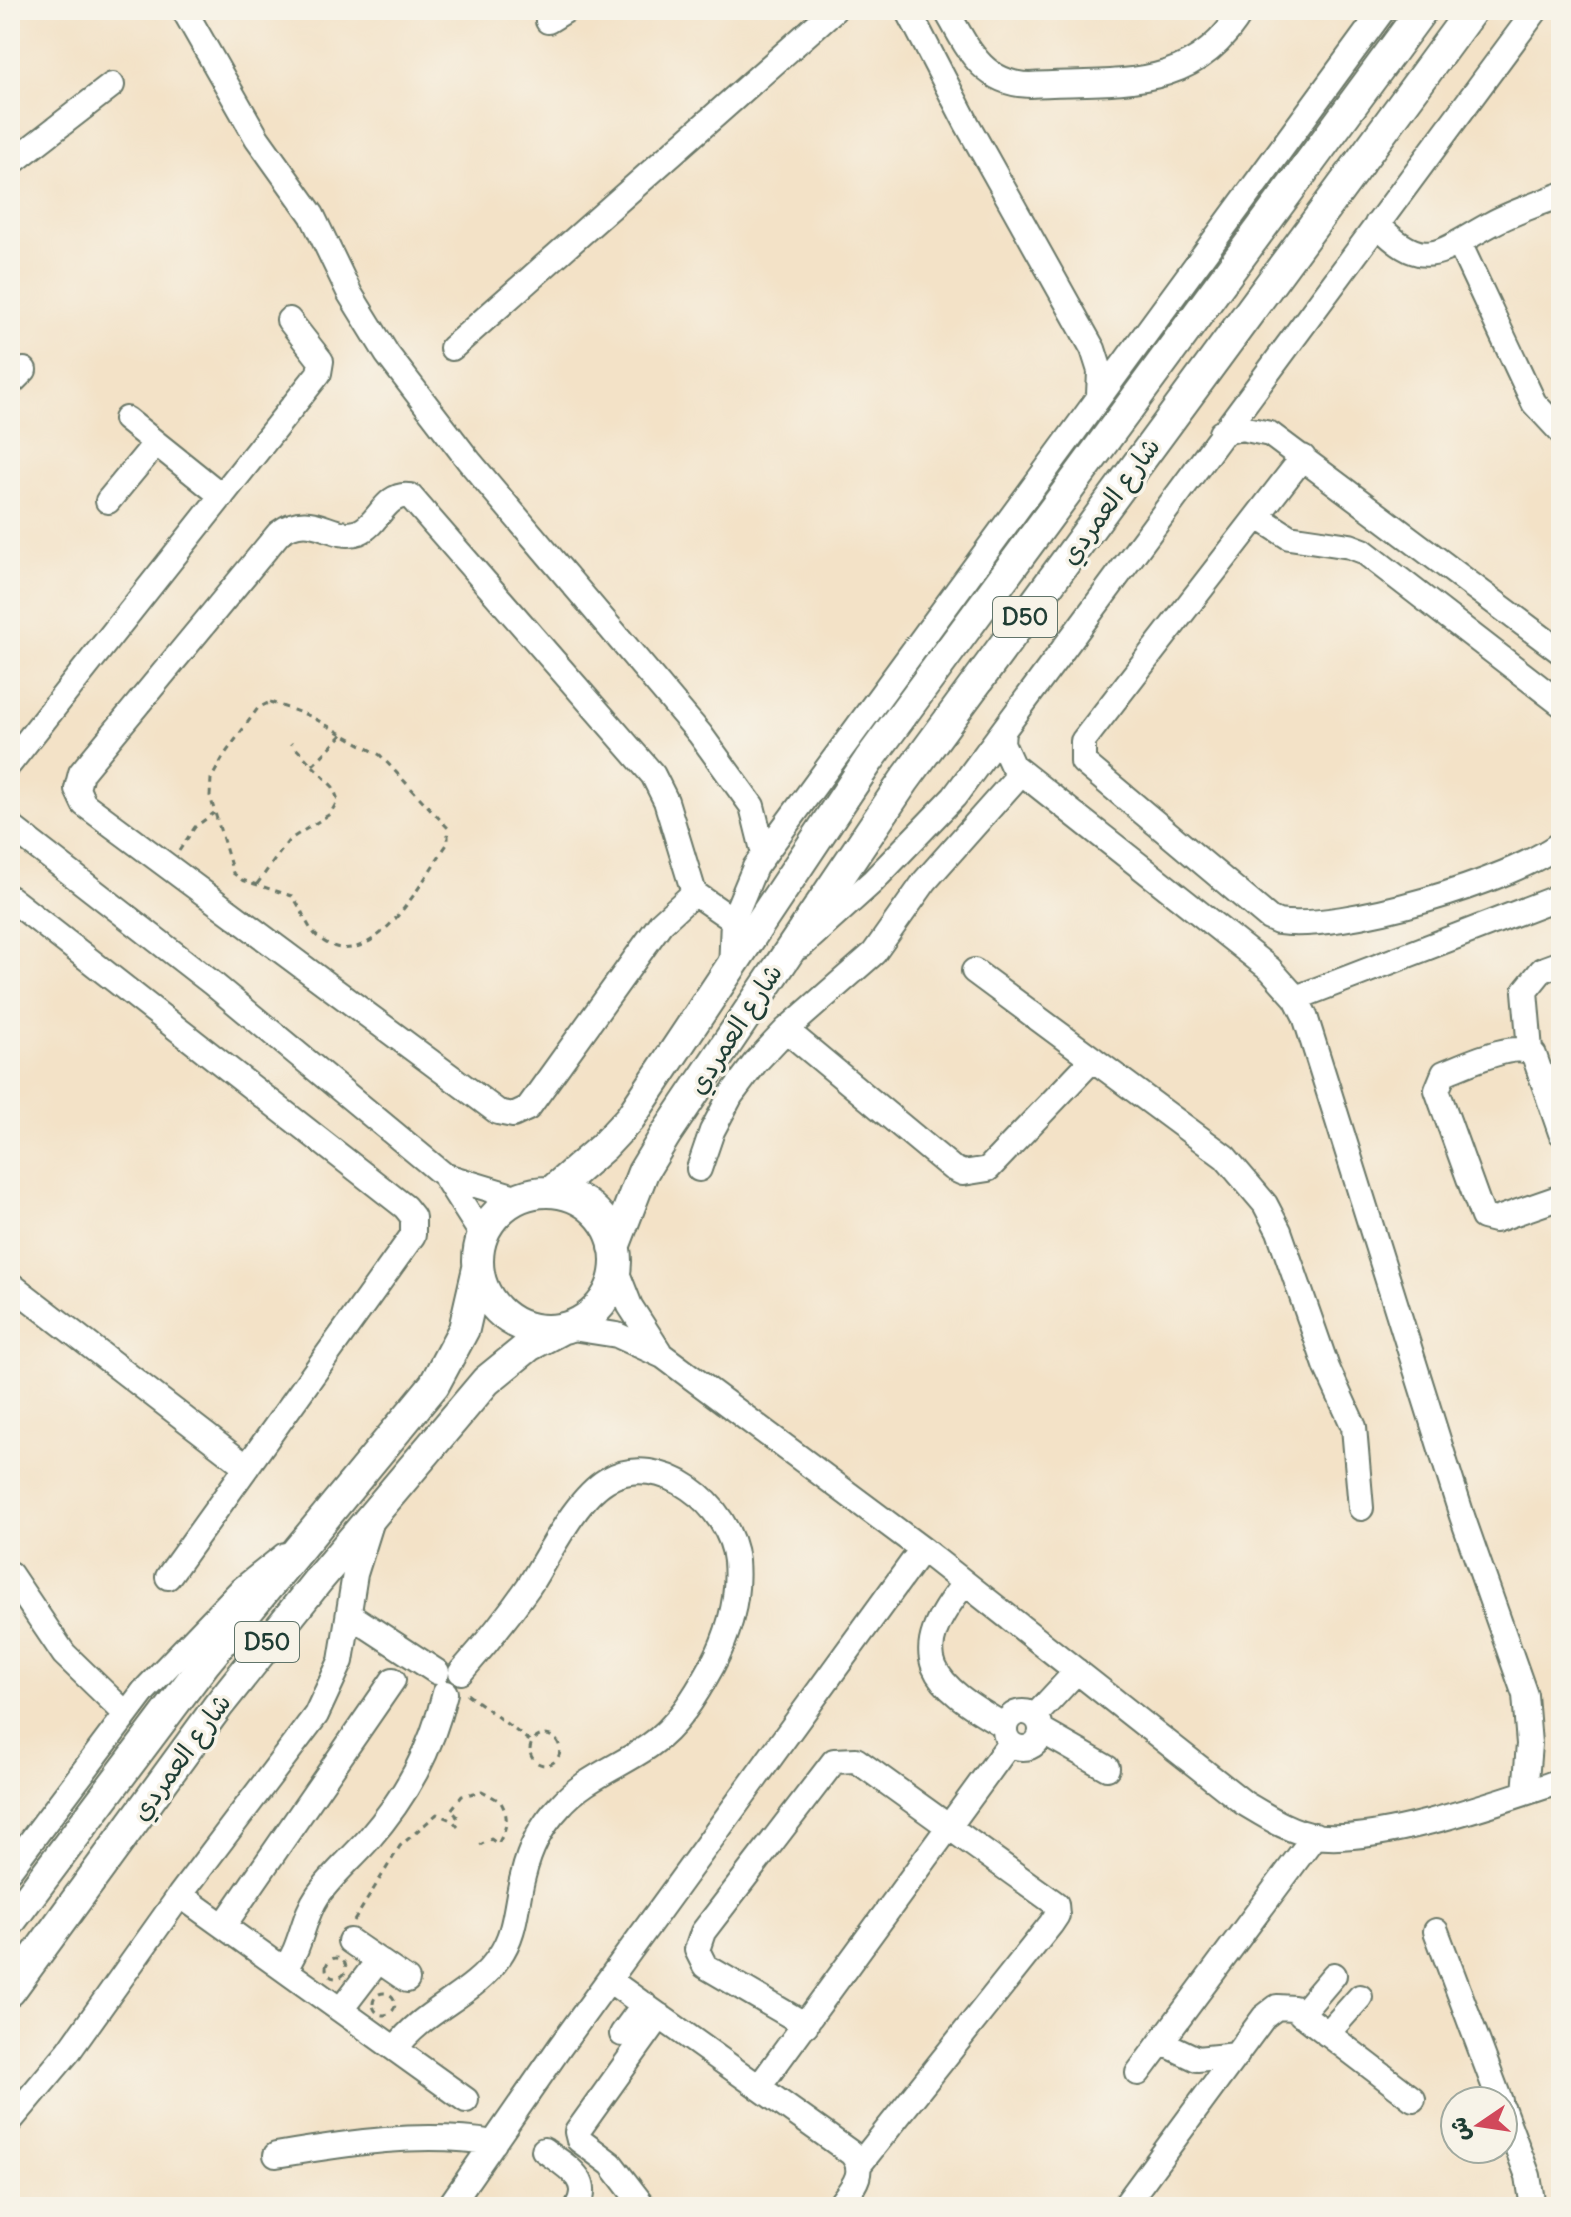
<svg xmlns="http://www.w3.org/2000/svg" width="1571" height="2217" font-family="Delius,'Playpen Sans Arabic',sans-serif">
  <rect width="100%" height="100%" fill="#f7f3e8"/>
  <filter id="ink" filterUnits="userSpaceOnUse"><feTurbulence type="fractalNoise" baseFrequency=".0125" numOctaves="2"/><feDisplacementMap in="SourceGraphic" scale="16" xChannelSelector="R" yChannelSelector="G"/><feConvolveMatrix kernelMatrix="1 2 1 2 8 2 1 2 1" color-interpolation-filters="sRGB"/></filter>
  <filter id="wash" filterUnits="userSpaceOnUse"><feTurbulence type="fractalNoise" baseFrequency=".006" numOctaves="4" result="noise"/><feDisplacementMap in="SourceGraphic" scale="32" xChannelSelector="R" yChannelSelector="G"/><feGaussianBlur stdDeviation="1.8" result="paint"/><feColorMatrix in="noise" values="0 0 0 0 0 0 0 0 0 0 0 0 0 0 0 0 0 1.4 0 .05"/><feComposite in="paint" operator="in"/></filter>
  <g filter="url(#wash)">
    <rect width="100%" height="100%" fill="#f3e2c7"/>
  </g>
  <g filter="url(#ink)">
    <g fill="none" stroke-linecap="round" stroke-linejoin="round">
      <g stroke="#697767" stroke-width="28">
        <path id="minor" d="M184 10 257 138 312 215 350 294 387 354 469 461 700 734 752 806 764 854
          M908 10 967 124 1093 349 1100 371 1099 395
          M946 10C967 47 982 84 1030 85 1114 80 1194 94 1242 10
          M548 21 566 10
          M10 164 112 85
          M1377 224C1425 274 1439 252 1491 224 1513 212 1538 204 1561 195
          M1459 243 1534 403 1561 432
          M452 348 834 10
          M10 384 24 370
          M126 419 222 496
          M1221 433 1241 428 1270 434 1561 652
          M1303 457 1083 741V762L1269 918 1278 922C1340 932 1512 881 1561 843
          M108 501 156 443
          M1258 517 1289 537 1350 546 1363 551 1561 704
          M1003 731 1002 743 1012 765 1270 969 1296 998 1305 1016 1462 1516 1525 1695 1529 1744 1525 1793
          M10 763 319 373 321 361 289 320
          M10 826 212 983 444 1175 483 1236
          M694 893 661 923 528 1108 513 1115 498 1112 84 804 77 789 81 773 279 533C312 508 332 542 359 532 379 524 385 492 410 496L653 775 666 801 694 893 733 920
          M10 898 405 1207 413 1217V1235L168 1577
          M801 946 872 882 954 797 1536 10
          M731 971 733 920 755 867 1383 10
          M974 971 1225 1157 1265 1204 1279 1231 1327 1368 1354 1427 1361 1508
          M1296 998 1561 896
          M786 1030 952 1168 963 1173 988 1169 1093 1059
          M1530 1050 1525 991 1542 970 1561 963
          M1561 1133 1534 1055C1518 1039 1465 1065 1444 1073L1437 1090 1483 1217 1495 1220 1561 1197
          M699 1169 712 1131 731 1095 755 1063 786 1030 874 953 925 881 1021 773
          M446 1176 519 1198
          M615 1268 630 1306 659 1351
          M10 1284 247 1467
          M566 1327 617 1335 663 1356 922 1549 1244 1803C1266 1816 1290 1832 1316 1836 1376 1845 1501 1801 1561 1781
          M10 1574 64 1654 125 1713
          M965 1583C903 1658 932 1684 1005 1726
          M350 1615 437 1672
          M1005 1730a18 18 0 1 1 36 0a18 18 0 1 1-36 0Z
          M1035 1716 1077 1671
          M1042 1731 1107 1768
          M10 1869 144 1691 241 1590 285 1555
          M180 1895 466 2100
          M224 1925 393 1680
          M1436 1931 1500 2101
          M350 1941 407 1980
          M285 1968C302 1946 302 1918 318 1895 332 1875 352 1858 368 1840 407 1795 431 1751 445 1693
          M609 1980 851 2153C869 2173 850 2190 838 2207
          M342 2008 378 1961
          M1301 2014 1334 1975
          M806 2025 705 1966 697 1950 703 1932 834 1761 856 1760 1056 1904 1057 1915 1051 1924 859 2165
          M622 2034 644 2004
          M1327 2034 1360 1997
          M1161 2042 1197 2059 1237 2055
          M396 2048C424 2009 472 1997 499 1957 517 1931 515 1905 523 1876 529 1851 541 1826 559 1807 584 1778 619 1767 649 1746 677 1727 696 1695 712 1666 729 1634 739 1597 736 1561 731 1506 660 1449 607 1480 575 1499 549 1555 529 1586 508 1616 485 1645 461 1672
          M1138 2073 1315 1835
          M759 2087 1010 1743
          M1503 2110 1528 2176 1533 2207
          M10 2121 69 2051 180 1895 316 1715 341 1661 355 1574 371 1523
          M544 2150C564 2165 594 2179 577 2207
          M276 2155C348 2143 422 2131 494 2143
          M449 2207 560 2047 922 1549
          M644 2207 611 2164 579 2140 577 2132 660 2016
          M1124 2207 1264 2017 1277 2007 1294 2008 1413 2099"/>
      </g>
      <g stroke="#697767" stroke-width="34">
        <path id="major" d="M551 1192 603 1147 630 1118 869 760 1422 10
          M478 1261a69 69 0 1 1 138 0a69 69 0 1 1-138 0Z
          M614 1247 643 1172 666 1134 904 781 1472 10
          M10 1922 204 1664 434 1385 464 1329 478 1268
          M10 1991 218 1706 319 1579 486 1381 529 1346 561 1329"/>
      </g>
      <path stroke="#697767" stroke-width="3" stroke-dasharray="6 6" stroke-linecap="butt" d="M270 702 310 716 380 755 448 828V843C422 879 373 981 319 938 306 928 303 909 292 896L242 880 233 873 210 796 211 779 225 754 258 708Z
        M313 765 344 733
        M179 851 195 827 214 813
        M257 884 289 840 330 814 338 800 333 787 291 743
        M467 1694 531 1742
        M530 1750a15 15 0 1 1 30 0a15 15 0 1 1-30 0Z
        M458 1827 453 1821 457 1816 451 1810 462 1796 482 1791 500 1801C510 1817 507 1828 498 1844L491 1839 480 1845
        M354 1921 400 1846 437 1814 453 1821
        M326 1968a10 10 0 1 1 20 0a10 10 0 1 1-20 0Z
        M373 2004a11 11 0 1 1 22 0a11 11 0 1 1-22 0Z"/>
      <use href="#minor" stroke="#fff" stroke-width="24"/>
      <use href="#major" stroke="#fff" stroke-width="30"/>
    </g>
  </g>
  <g text-anchor="middle" stroke-width="7" stroke-linejoin="round" paint-order="stroke">
    <g fill="#f7f3e8" stroke="#60746a" stroke-width="2">
      <rect x="993" y="597" width="64" height="40" rx="6"/>
      <rect x="235" y="1622" width="64" height="40" rx="6"/>
    </g>
    <g font-size="24" font-weight="bold" fill="#1f3d34">
      <text x="1025" y="625">D50</text>
      <text x="267" y="1650">D50</text>
    </g>
    <g font-size="26" fill="#1f3d34" stroke="#f7f3e8">
      <text transform="translate(1110 501) rotate(-54)" y="9">شارع العمردي</text>
      <text transform="translate(735 1029) rotate(-57)" y="9">شارع العمردي</text>
      <text transform="translate(181 1757) rotate(-54)" y="9">شارع العمردي</text>
    </g>
  </g>
  <rect width="1571" height="2217" fill="none" stroke="#f7f3e8" stroke-width="40"/>
  <g transform="translate(1479 2125) rotate(257)"><circle r="38" fill="#f7f3e8" stroke="#a1aaa0" stroke-width="2"/>
  <path d="M0-6L14 30L0 20L-14 30Z" fill="#d1495b"/>
  <text y="-12" font-size="22" font-weight="bold" text-anchor="middle" fill="#1f3d34">ش</text>
  </g>
</svg>
